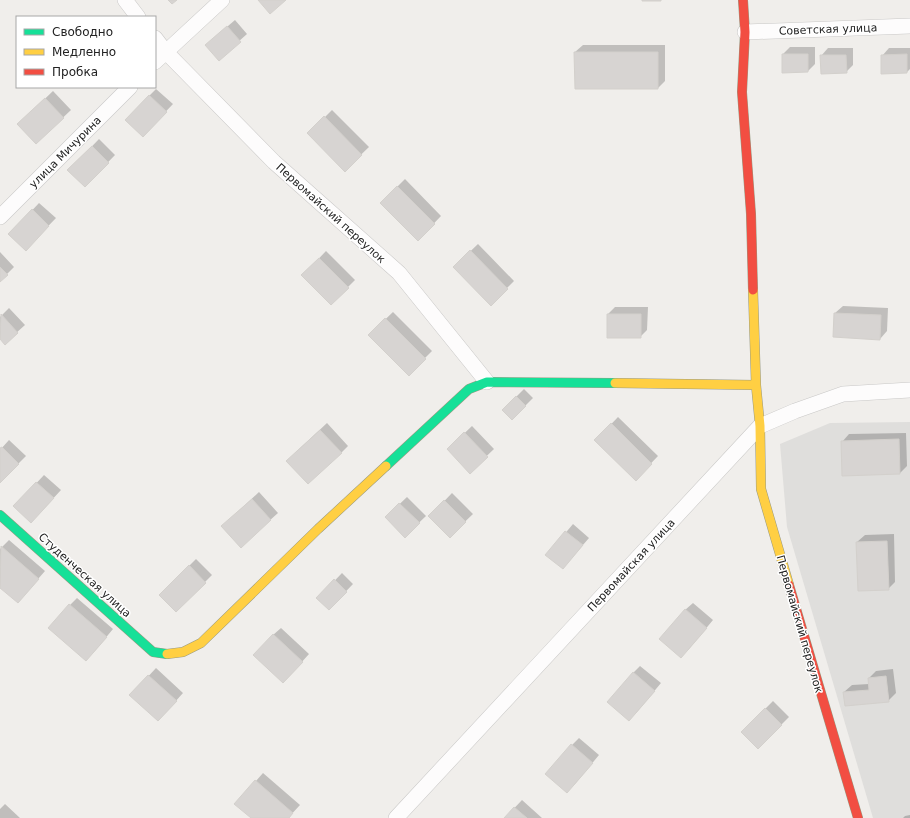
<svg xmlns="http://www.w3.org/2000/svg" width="910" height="818" font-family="'DejaVu Sans',sans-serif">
  <rect width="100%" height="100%" fill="#f0eeeb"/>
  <path fill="#dfdedc" d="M910 422V818H873L787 527 780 444 830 423Z"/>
  <path fill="#0003" d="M235 20 247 34 219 59 214 38Z
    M583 45H665V81L658 88 575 52Z
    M790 47H815V64L808 71 783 72V54Z
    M828 48H853V65L846 72 821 56Z
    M889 48H910V69L907 72 882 56Z
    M156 89 173 104 150 128 149 96Z
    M53 91 71 110 36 143 26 117Z
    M332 110 369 147 345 170 309 133Z
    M99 139 115 155 85 186 69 170Z
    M405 179 441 216 418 240 381 203Z
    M39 203 56 218 26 249 10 234Z
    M478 244 514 281 491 304 454 267Z
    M326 251 355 280 331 304 303 275Z
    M0 252 14 267 0 281Z
    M843 306 888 308 887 331 880 339 835 313Z
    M615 307H648L647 330 640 337 608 314Z
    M9 308 25 325 5 343 0 338V317Z
    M393 312 432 351 409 374 369 335Z
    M524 389 533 398 512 419 503 410Z
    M618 417 658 456 636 479 596 440Z
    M327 423 348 446 341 453H295Z
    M472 426 494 449 470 472 448 449Z
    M906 433 907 466 900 473 842 442 849 434Z
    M9 440 26 456 0 482V450Z
    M44 475 61 490 38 515 15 506Z
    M259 492 278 513 241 546 230 519Z
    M452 493 473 514 450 536 430 516Z
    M407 497 426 516 405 536 386 517Z
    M573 524 589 538 563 568 547 555Z
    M894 534 895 582 888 589 857 542 865 535Z
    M9 540 45 571 18 602 0 586V549Z
    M196 559 212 575 176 611 160 595Z
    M342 573 353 584 329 609 318 598Z
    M77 598 113 629 93 653 70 605Z
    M693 603 713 620 688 650 685 610Z
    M281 628 309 654 290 675 273 635Z
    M640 666 661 683 636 713 633 673Z
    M156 668 183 693 165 713 131 695Z
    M893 669 896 693 888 701 844 692 852 685 869 684V678L876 671Z
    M773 701 789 717 758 748 742 732Z
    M579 738 599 755 574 785 572 745Z
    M263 773 300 805 288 818H252L236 804Z
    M522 800 542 818H505Z
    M5 804 20 818H0V809Z
    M910 815V818H903L905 816Z"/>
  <path fill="#d7d4d2" stroke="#d3d0cc" d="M168 0H177L172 4Z
    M258 0H286L270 14Z
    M642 0H661V1H642Z
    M227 26 241 42 219 61 205 45Z
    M574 52H658V89H575Z
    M782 54H808V72L782 73Z
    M907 54V73L881 74V55Z
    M820 55H846L847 73 821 74Z
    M149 95 167 112 143 137 125 120Z
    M45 98 64 118 36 144 17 124Z
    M324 116 362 155 345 172 307 133Z
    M92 146 109 163 85 187 67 170Z
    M397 186 435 224 418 241 380 203Z
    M32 209 49 226 26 251 8 234Z
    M470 250 508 289 491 306 453 267Z
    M319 258 349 288 331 305 301 275Z
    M0 267 8 275 0 282Z
    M834 313 881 315 880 340 833 337Z
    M1 314 18 333 5 345 0 339Z
    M607 314H641V338H607Z
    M385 318 426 359 409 376 368 335Z
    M516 396 526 406 512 420 502 410Z
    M611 423 652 464 636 481 594 440Z
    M320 430 342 453 308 484 286 461Z
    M464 432 488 457 470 474 447 449Z
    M899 439 900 474 842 476 841 441Z
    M2 447 19 464 0 483V448Z
    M36 482 54 498 31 523 13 506Z
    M252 499 271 520 241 548 221 526Z
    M444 500 466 522 450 538 428 516Z
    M399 503 420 523 405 538 385 517Z
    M565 531 583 545 563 569 545 555Z
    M887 541 889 590 858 591 856 542Z
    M1 546 39 579 18 603 0 588Z
    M189 565 206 583 176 612 159 595Z
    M334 579 347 592 329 610 316 598Z
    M69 604 107 637 86 661 48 628Z
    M685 609 707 628 681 658 659 639Z
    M273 634 303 662 283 683 253 655Z
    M633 672 655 691 629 721 607 702Z
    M148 675 177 701 158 721 129 695Z
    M886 676 889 702 845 706 843 692 869 690 868 678Z
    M765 708 782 725 758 749 741 732Z
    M571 744 593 763 567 793 545 774Z
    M255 780 293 813 289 818H251L234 804Z
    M514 807 527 818H504Z"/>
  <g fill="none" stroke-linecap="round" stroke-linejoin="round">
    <g stroke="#c9c8c7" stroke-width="16">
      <path id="street" d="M125 0 138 17
        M745 32 910 26
        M155 38 165 51 274 162 399 273 487 382
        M155 62 222 0
        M0 217 130 87
        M396 818 760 426 795 411 843 394 910 390"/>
    </g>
    <g stroke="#999a82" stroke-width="10">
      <path id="fast" d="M386 466 469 389 487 382 615 383
        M0 515 153 652 167 654"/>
    </g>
    <g stroke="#999a82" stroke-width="10">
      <path id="slow" d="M753 290 756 385 760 426 761 489 789 585
        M615 383 756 385
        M167 654 183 652 201 643 318 529 386 466"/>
    </g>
    <g stroke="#999a82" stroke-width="10">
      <path id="jam" d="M743 0 745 32 742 92 751 214 753 290
        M789 585 858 818"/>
    </g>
    <use href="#street" stroke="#fdfcfc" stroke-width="15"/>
    <use href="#fast" stroke="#16e098" stroke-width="9"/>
    <use href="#slow" stroke="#ffcf43" stroke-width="9"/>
    <use href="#jam" stroke="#f24e42" stroke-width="9"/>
  </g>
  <g text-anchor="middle" stroke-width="3" stroke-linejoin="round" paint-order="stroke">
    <g font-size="11" fill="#222" stroke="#fff">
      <text transform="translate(828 29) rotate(-2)" y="4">Советская улица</text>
      <text transform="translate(65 152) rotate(-45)" y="4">улица Мичурина</text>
      <text transform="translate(331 213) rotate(42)" y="4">Первомайский переулок</text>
      <text transform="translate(631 565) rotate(-47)" y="4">Первомайская улица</text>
      <text transform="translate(85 575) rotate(42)" y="4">Студенческая улица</text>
      <text transform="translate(800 624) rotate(74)" y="4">Первомайский переулок</text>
    </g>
  </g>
  <rect x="16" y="16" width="140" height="72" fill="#ffffff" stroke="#a7a7a7"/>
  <rect x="24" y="29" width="20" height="6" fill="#16e098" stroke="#a7a7a7"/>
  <text x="52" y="36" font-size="12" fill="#222222">Свободно</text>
  <rect x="24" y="49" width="20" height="6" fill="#ffcf43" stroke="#a7a7a7"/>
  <text x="52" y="56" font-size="12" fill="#222222">Медленно</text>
  <rect x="24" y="69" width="20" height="6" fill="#f24e42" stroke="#a7a7a7"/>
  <text x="52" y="76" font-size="12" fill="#222222">Пробка</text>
</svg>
